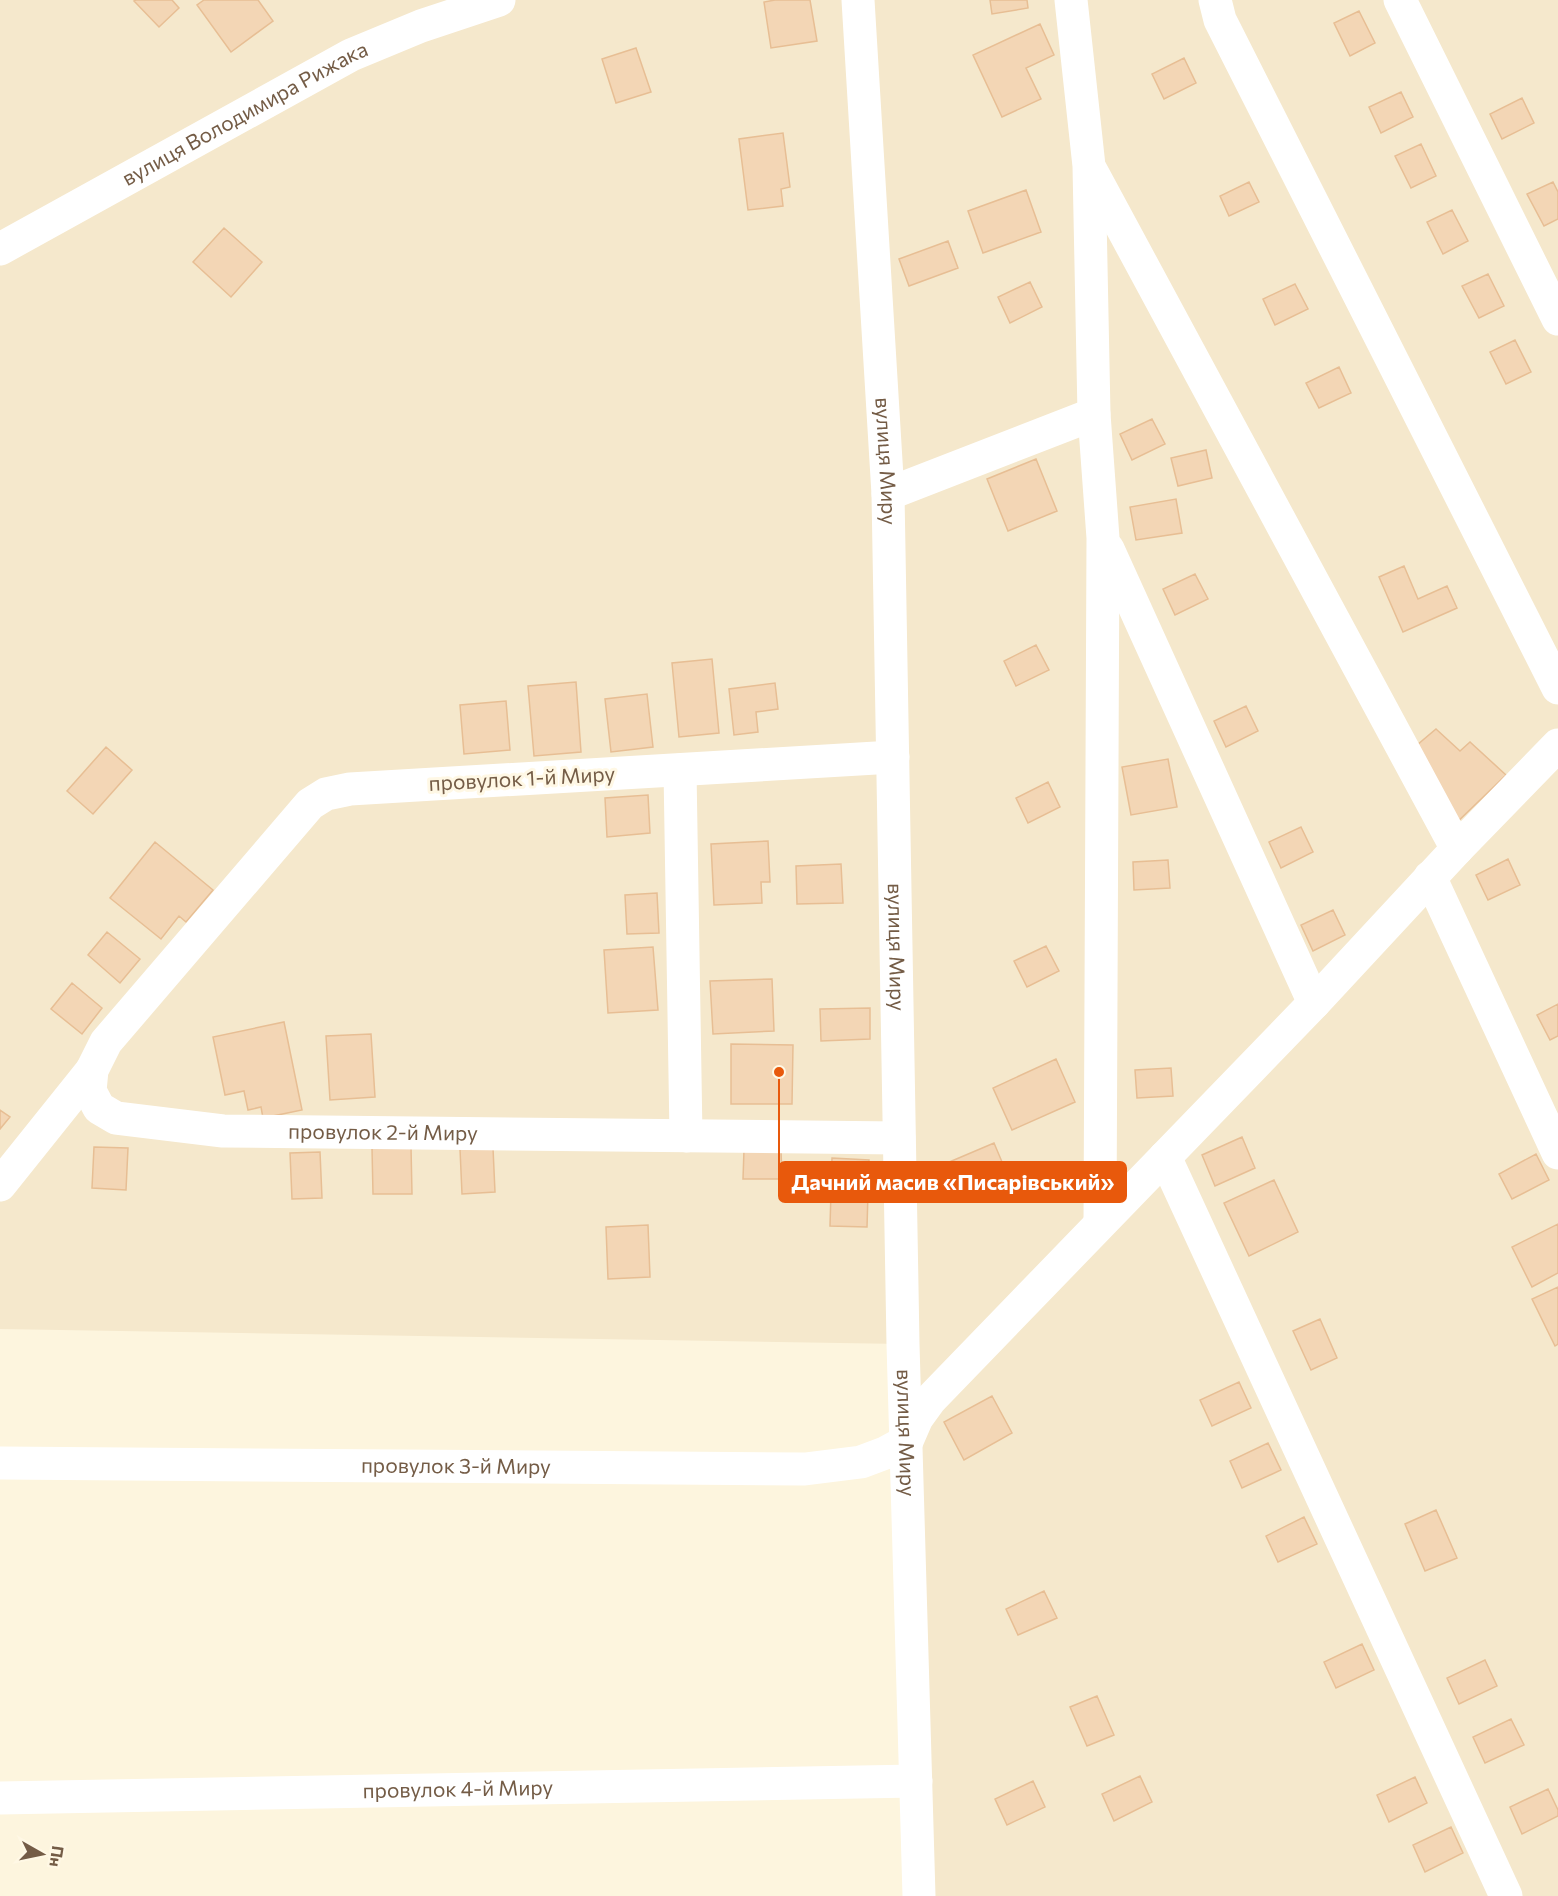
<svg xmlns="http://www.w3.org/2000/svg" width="1558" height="1896" font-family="Commissioner,sans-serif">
  <rect width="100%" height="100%" fill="#fdf5de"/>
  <path fill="#f5e8cc" d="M0 0H1558V1896H919L902 1344 0 1329Z"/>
  <path fill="#f3d6b5" stroke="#e7be94" stroke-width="1.5" d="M136 0H172L179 8 159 27 134 1Z
    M204 0H258L273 21 231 52 197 5Z
    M775 0H810L817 41 771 48 764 2Z
    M990 0H1027L1028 8 992 14Z
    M1359 11 1375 43 1350 56 1334 23Z
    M1040 24 1054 55 1026 68 1041 99 1002 117 973 55Z
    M636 48 651 92 616 103 602 59Z
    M1184 58 1196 83 1164 99 1152 74Z
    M1401 92 1413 117 1381 133 1369 107Z
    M1522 98 1534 123 1502 139 1490 114Z
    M783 133 790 187 781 189 783 206 748 210 739 139Z
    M1421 144 1436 176 1411 188 1395 156Z
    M1249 182 1259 202 1229 216 1220 196Z
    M1553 182 1558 192V219L1544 226 1527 194Z
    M1026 190 1041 232 983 253 968 211Z
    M1452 210 1468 241 1443 254 1427 222Z
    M224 228 262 262 231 297 193 262Z
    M948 241 958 268 909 286 899 259Z
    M1488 274 1504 306 1479 318 1462 286Z
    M1030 282 1042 307 1010 323 998 297Z
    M1295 284 1308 309 1275 325 1263 299Z
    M1515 340 1531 372 1506 384 1490 352Z
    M1339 367 1351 393 1319 408 1306 383Z
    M1152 419 1165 444 1132 460 1120 434Z
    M1206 450 1212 478 1178 486 1171 458Z
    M1036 459 1057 511 1008 531 987 479Z
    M1176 499 1182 533 1136 540 1130 507Z
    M1404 566 1418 599 1447 586 1457 608 1403 632 1379 577Z
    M1195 574 1208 599 1175 615 1163 589Z
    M1036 645 1049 670 1016 686 1004 661Z
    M712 659 719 733 679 737 672 663Z
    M576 682 581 752 534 756 528 686Z
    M775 683 778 709 756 712 758 732 734 735 729 689Z
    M647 694 653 747 611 752 605 699Z
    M506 701 510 750 464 754 460 705Z
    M1246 706 1258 731 1226 747 1214 721Z
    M1436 729 1460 751 1470 742 1506 775 1452 827 1410 751Z
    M106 747 132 770 93 814 67 791Z
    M1168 759 1177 807 1131 815 1122 767Z
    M1048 782 1060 807 1028 823 1016 798Z
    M648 795 650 833 607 837 605 798Z
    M1301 827 1313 852 1281 868 1269 842Z
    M768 841 770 882H761L762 903 714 905 711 844Z
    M155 842 213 890 186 922 179 916 161 939 110 898Z
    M1508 859 1520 885 1488 900 1476 875Z
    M1168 860 1170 888 1134 890 1133 862Z
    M841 864 843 903 797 904 796 866Z
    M657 893 659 933 627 934 625 895Z
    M1333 910 1345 935 1313 951 1301 925Z
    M107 932 140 959 120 983 88 955Z
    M1046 946 1059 971 1027 987 1014 961Z
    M653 947 658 1010 608 1013 604 950Z
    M772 979 774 1031 713 1034 710 981Z
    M72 983 102 1008 82 1034 51 1009Z
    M1558 1004V1036L1550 1040 1537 1015Z
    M870 1008V1039L821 1041 820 1009Z
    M284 1022 302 1110 263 1118 261 1107 248 1110 244 1091 225 1095 213 1037Z
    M371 1034 375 1097 330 1100 326 1036Z
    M731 1044 793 1045 792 1104H731Z
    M1056 1059 1075 1102 1012 1130 993 1088Z
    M1171 1068 1173 1096 1137 1098 1135 1070Z
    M0 1110 10 1117 0 1129Z
    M1242 1137 1255 1168 1215 1186 1202 1155Z
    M994 1143 1005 1169 957 1189 947 1163Z
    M94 1147 128 1148 126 1190 92 1188Z
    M411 1147 412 1194H373L372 1148Z
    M493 1148 495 1192 462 1194 460 1149Z
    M744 1150H781L782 1179H743Z
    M320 1152 322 1198 292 1199 290 1153Z
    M1536 1154 1549 1180 1512 1199 1499 1174Z
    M832 1158 869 1160 867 1227 830 1226Z
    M1274 1180 1298 1232 1249 1256 1224 1203Z
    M1558 1224V1273L1532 1287 1512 1247Z
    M648 1225 650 1277 608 1279 606 1227Z
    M1558 1287V1344L1555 1346 1532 1299Z
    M1320 1319 1337 1358 1311 1370 1293 1331Z
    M1239 1382 1251 1408 1212 1426 1200 1400Z
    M992 1396 1012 1433 964 1460 944 1422Z
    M1268 1443 1281 1470 1242 1488 1230 1461Z
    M1436 1510 1457 1558 1425 1571 1405 1524Z
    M1304 1517 1317 1544 1278 1562 1266 1536Z
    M1044 1591 1057 1618 1018 1635 1006 1609Z
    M1362 1644 1374 1670 1336 1688 1324 1662Z
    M1485 1660 1497 1686 1459 1704 1447 1678Z
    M1097 1696 1114 1735 1087 1746 1070 1707Z
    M1511 1719 1524 1745 1485 1763 1473 1737Z
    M1140 1776 1152 1802 1114 1821 1102 1794Z
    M1415 1777 1427 1803 1389 1822 1377 1795Z
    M1033 1781 1045 1807 1007 1825 995 1799Z
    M1548 1789 1558 1810V1816L1522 1834 1510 1807Z
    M1451 1827 1463 1853 1425 1872 1413 1845Z"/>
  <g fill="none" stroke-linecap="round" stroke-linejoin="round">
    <g stroke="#fff" stroke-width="33">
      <path id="s1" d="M858 0 888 494 903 1344 919 1896"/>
      <path d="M1071 0 1089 166 1094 414 1103 538 1100 1223"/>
      <path d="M1215 0 1220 20 1558 688"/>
      <path d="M1400 0 1558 319"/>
      <path d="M1092 172 1457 849"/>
      <path id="s2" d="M0 249 351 55 421 26 499 0"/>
      <path d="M888 494 1094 414"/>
      <path d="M1108 549 1314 1003"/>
      <path id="s3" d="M893 757 350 789 326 794 310 804 106 1042 92 1070 90 1091 99 1108 116 1118 223 1131 899 1138"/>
      <path d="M680 770 686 1136"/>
      <path d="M1430 877 1558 1153"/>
      <path d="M1165 1157 1506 1896"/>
      <path d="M0 1185 92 1070"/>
      <path id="s4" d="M0 1463 805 1469 861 1462 885 1453 907 1441 917 1418 930 1400 1314 1003 1457 849 1558 745"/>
      <path id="s5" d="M0 1798 916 1781"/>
    </g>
  </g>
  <g text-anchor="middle" stroke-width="6" stroke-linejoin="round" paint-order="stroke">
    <g font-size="21" fill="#745c46" stroke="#fff8e5">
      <text dy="7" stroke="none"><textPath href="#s2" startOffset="280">вулиця Володимира Рижака</textPath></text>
      <text dy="7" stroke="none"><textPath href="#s1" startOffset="462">вулиця Миру</textPath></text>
      <text transform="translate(522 779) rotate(-3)" y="7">провулок 1-й Миру</text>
      <text dy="7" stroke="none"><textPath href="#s1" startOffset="948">вулиця Миру</textPath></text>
      <text dy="7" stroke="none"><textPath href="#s3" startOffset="1260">провулок 2-й Миру</textPath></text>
      <text dy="7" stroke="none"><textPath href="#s1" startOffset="1434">вулиця Миру</textPath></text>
      <text dy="7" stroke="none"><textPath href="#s4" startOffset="456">провулок 3-й Миру</textPath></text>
      <text dy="7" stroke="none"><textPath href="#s5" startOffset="458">провулок 4-й Миру</textPath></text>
    </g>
  </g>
  <path fill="none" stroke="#e8590c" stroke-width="2" d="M779 1072L779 1182"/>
  <circle fill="#e8590c" stroke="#fff8e5" stroke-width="2" cx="779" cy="1072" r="6"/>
  <rect fill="#e8590c" stroke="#e8590c" stroke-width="2" x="779" y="1162" width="347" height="40" rx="6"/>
  <g font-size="22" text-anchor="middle" font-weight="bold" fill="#fff">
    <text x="953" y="1190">Дачний масив «Писарівський»</text>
  </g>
  <g transform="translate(42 1854) rotate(99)" stroke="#fff8e5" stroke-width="4.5" paint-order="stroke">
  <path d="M0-4.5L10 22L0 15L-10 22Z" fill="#745c46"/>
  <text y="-9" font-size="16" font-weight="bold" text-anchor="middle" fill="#745c46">Пн</text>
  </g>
</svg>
